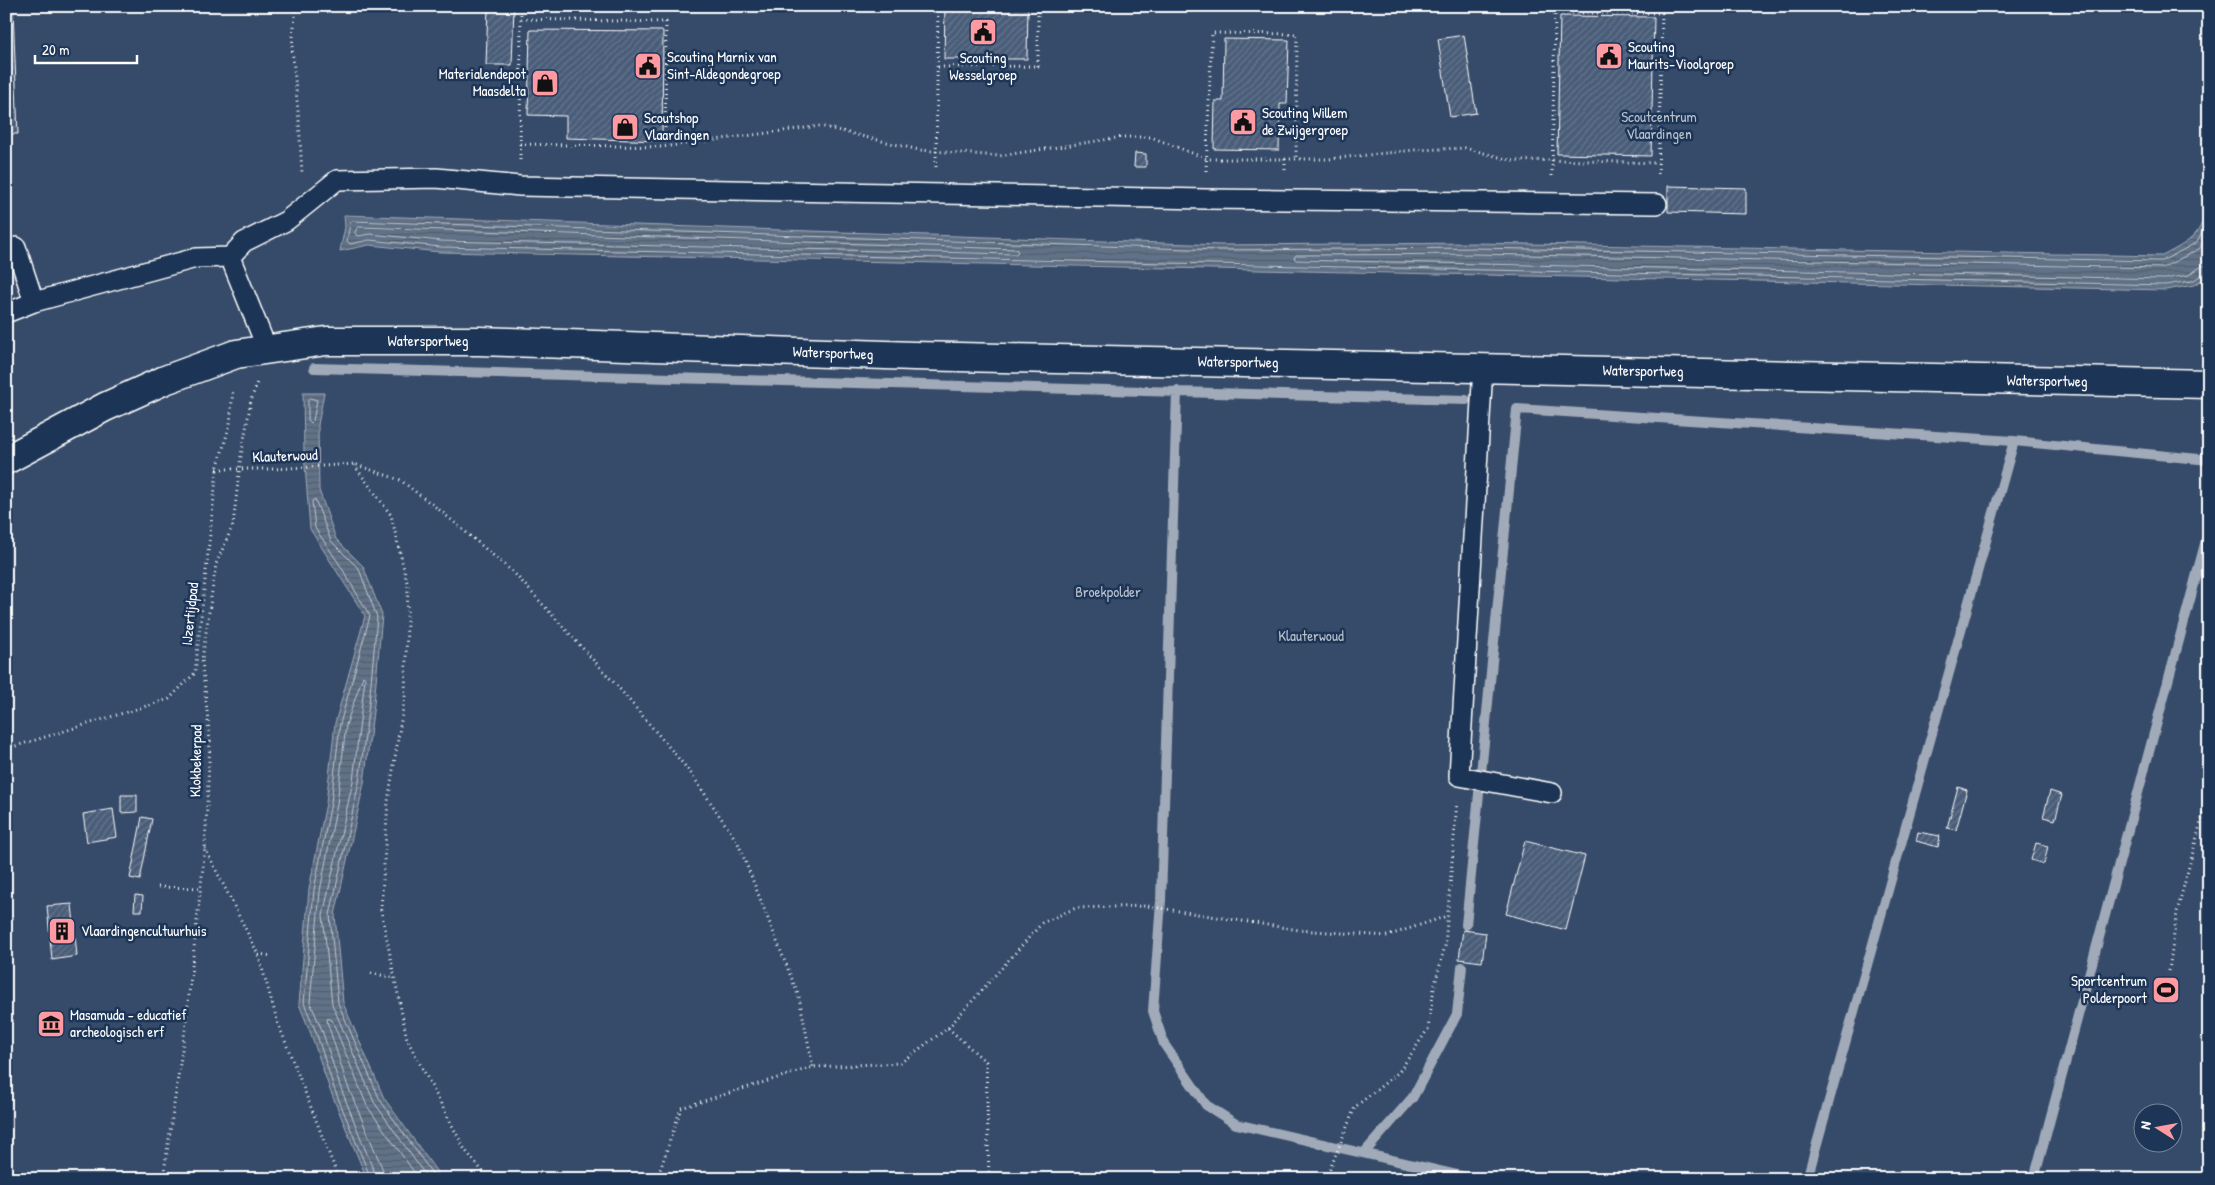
<svg xmlns="http://www.w3.org/2000/svg" width="2215" height="1185" font-family="'Patrick Hand',sans-serif">
  <defs>
    <pattern id="water-rules" width="6" height="5" patternUnits="userSpaceOnUse" patternTransform="scale(1.25)"><rect width="6" height="5" fill="#617289"/><path d="M0 2.5h6" fill="none" stroke="#555d67"/></pattern>
    <pattern id="building-hatch" width="6" height="6" patternUnits="userSpaceOnUse" patternTransform="scale(1.25)"><rect width="6" height="6" fill="#4a5d79"/><path d="M-1 1l2-2M0 6l6-6M5 7l2-2" fill="none" stroke="#65758d"/></pattern>
  </defs>
  <rect width="100%" height="100%" fill="#1d3557"/>
  <filter id="ink" filterUnits="userSpaceOnUse"><feTurbulence type="fractalNoise" baseFrequency=".02" numOctaves="2"/><feDisplacementMap in="SourceGraphic" scale="10" xChannelSelector="R" yChannelSelector="G"/><feConvolveMatrix kernelMatrix="1 2 1 2 8 2 1 2 1" color-interpolation-filters="sRGB"/></filter>
  <g filter="url(#ink)">
    <path fill="#364b69" stroke="#9aa5b4" fill-rule="evenodd" d="M6 6H2209V1179H6ZM2142 1112H2172V1142H2142Z"/>
    <path fill="url(#water-rules)" stroke="#a0aab8" d="M2203 6H2209V275L2194 285 2166 290 440 252 369 245 340 251 345 227 344 215 1220 245 1476 243 2162 256C2195 239 2204 233 2208 194Z
      M303 393H324L318 425 319 490 336 539 363 566 382 615 374 704 364 783 335 915 343 1003 384 1098 442 1179H367L330 1090 311 1034 299 1004 309 889 326 803 335 723 365 616 310 529 304 453Z"/>
    <g fill="none" stroke-linecap="round" stroke-linejoin="round">
      <path stroke="#c0c7d0" stroke-width="1" d="M2209 220 2196 243 2162 261 1476 248 1220 250 352 221 350 223 347 241 350 244 369 240 441 247 2165 285 2192 281 2209 271
        M358 227 1016 249 1018 252 1016 254 441 241 370 234 357 236 355 233Z
        M2209 233 2199 249 2162 268 1476 254 1296 255 1294 258 1296 260 2165 279 2189 275 2202 266 2209 265
        M310 398 317 400 313 421 311 423 308 420V400Z
        M371 1179 334 1088 316 1032 304 1003 314 890 331 803 340 724 370 616 340 565 315 528 312 501 315 499 331 541 359 569 377 617 369 704 359 782 330 915 338 1003 380 1100 436 1179
        M377 1179 340 1086 322 1030 310 1002 320 891 337 804 346 725 363 676 365 678 353 781 323 915 332 1004 374 1102 428 1179
        M385 1179 383 1170 347 1084 327 1021 328 1018 332 1020 367 1106 419 1179"/>
      <path stroke="#a0aab8" stroke-width="10" d="M314 368 1466 400
        M1177 391 1161 901 1153 1011 1164 1044 1206 1105 1236 1124 1475 1179
        M1466 925 1517 409 2014 441 2209 460
        M1364 1153 1413 1097 1457 1014 1462 967
        M1807 1179 2014 441
        M2034 1179 2209 529"/>
    </g>
    <path fill="url(#building-hatch)" stroke="#fff" d="M488 6H514L512 65H486Z
      M945 6H1028L1027 59H944Z
      M6 11H13L18 134H6Z
      M1560 16 1654 17 1651 156 1557 154Z
      M530 30 663 31 662 141 566 138V116L528 115Z
      M1464 35 1476 113 1450 117 1438 39Z
      M1224 39 1289 40 1287 104H1280L1279 150 1214 149 1215 101H1223Z
      M1135 153 1146 154V167H1134Z
      M1668 186 1746 188V214L1668 212Z
      M1958 787 1967 790 1956 830 1947 828Z
      M2050 791 2062 795 2055 820 2043 817Z
      M121 795H137V812L121 813Z
      M113 809 117 837 87 842 83 814Z
      M142 817 152 819 140 880 130 878Z
      M1918 832 1940 836 1938 847 1916 841Z
      M1525 841 1585 856 1566 930 1506 914Z
      M2036 843 2048 846 2044 864 2031 860Z
      M135 895 143 896 142 911H134Z
      M72 904 77 956 52 960 47 906Z
      M1463 930 1486 933 1482 962 1459 959Z"/>
    <g fill="none" stroke-linecap="round" stroke-linejoin="round">
      <g stroke="#fff" stroke-width="22">
        <path id="lane" d="M16 247 34 302
          M230 257 244 242 286 221 337 180 436 178 520 186 1206 199 1657 204
          M230 257 267 349
          M6 313 34 302 196 258 230 257
          M1483 367 1459 776 1552 793"/>
      </g>
      <g stroke="#fff" stroke-width="31">
        <path id="street" d="M6 460 105 407 165 380 236 354 326 341H479L914 356 2209 384"/>
      </g>
      <path stroke="#fff" stroke-width="3" stroke-dasharray="1 4" stroke-linecap="butt" d="M296 6 292 47 299 121 302 173
        M521 19 666 22 665 146
        M938 67 1038 66V6
        M520 144 662 147 820 126 919 150 999 156 1123 137H1151L1207 159H1329L1415 150 1465 148 1514 161 1552 160 1658 163
        M1285 159V174
        M520 160 521 6
        M936 167 938 6
        M1206 171 1212 33 1297 34 1296 159
        M1552 176 1555 13H1662L1658 177
        M354 465 391 515 408 586 405 696 388 801 381 910 407 1039 465 1150 489 1179
        M217 469H274L354 464 400 480 442 512 514 573 618 687 690 772 738 843 799 997 813 1067
        M6 749 169 699 195 673 217 469 230 424 233 389
        M205 848 258 954 278 1023 339 1179
        M158 887 200 888
        M258 954 272 956
        M2169 971 2177 912 2203 814 2209 813
        M371 973 395 978
        M948 1028 986 1062 989 1179
        M163 1179 185 1030 205 848 210 741 202 660 216 564 233 525 241 456 251 401 257 382
        M657 1179 681 1108 813 1067 900 1063 948 1028 1042 923 1076 908 1147 906 1299 930 1387 936 1447 916
        M1326 1179 1355 1107 1399 1072 1428 1029 1434 988 1445 946 1457 802"/>
      <use href="#lane" stroke="#1d3557" stroke-width="19"/>
      <use href="#street" stroke="#1d3557" stroke-width="28"/>
    </g>
  </g>
  <defs>
    <g id="civic-square" transform="scale(1.4375)"><rect x="-9" y="-9" width="18" height="18" rx="4" fill="#ff9aa2" stroke="#1d3557"/><path d="M-.6-6.5H3V-4.5H.6V-3L4-1V1h2V6H-6V1h2V-1L-.6-3ZM-1.2 2.5V6h2.4V2.5Z" fill="#111"/></g>
    <g id="shop-square" transform="scale(1.4375)"><rect x="-9" y="-9" width="18" height="18" rx="4" fill="#ff9aa2" stroke="#1d3557"/><path d="M-5-2.5h2.3a2.7 3.5 0 0 1 5.4 0H5L5.5 6h-11ZM-1.5-2.5h3a1.5 2.3 0 0 0-3 0Z" fill="#111"/></g>
    <g id="building-square" transform="scale(1.4375)"><rect x="-9" y="-9" width="18" height="18" rx="4" fill="#ff9aa2" stroke="#1d3557"/><path d="M-4-6H4V6H1V3H-1V6H-4ZM-2.5-4.3h1.7v1.8h-1.7ZM.8-4.3h1.7v1.8H.8ZM-2.5-1h1.7V.8h-1.7ZM.8-1h1.7V.8H.8Z" fill="#111"/></g>
    <g id="stadium-square" transform="scale(1.4375)"><rect x="-9" y="-9" width="18" height="18" rx="4" fill="#ff9aa2" stroke="#1d3557"/><path d="M0-5a6.5 5 0 1 0 0 10a6.5 5 0 1 0 0-10ZM-3.5-1.8h7v3.6h-7Z" fill="#111"/></g>
    <g id="museum-square" transform="scale(1.4375)"><rect x="-9" y="-9" width="18" height="18" rx="4" fill="#ff9aa2" stroke="#1d3557"/><path d="M0-6L6-3V-2H-6V-3ZM-5-1h2V3h-2ZM-1-1h2V3h-2ZM3-1h2V3H3ZM-6 4H6V6H-6Z" fill="#111"/></g>
  </defs>
  <g fill-rule="evenodd">
    <use href="#civic-square" x="983" y="32"/>
    <use href="#civic-square" x="1609" y="56"/>
    <use href="#civic-square" x="648" y="66"/>
    <use href="#shop-square" x="545" y="83"/>
    <use href="#civic-square" x="1243" y="122"/>
    <use href="#shop-square" x="625" y="127"/>
    <use href="#building-square" x="62" y="931"/>
    <use href="#stadium-square" x="2166" y="990"/>
    <use href="#museum-square" x="51" y="1024"/>
  </g>
  <g text-anchor="middle" stroke-width="5" stroke-linejoin="round" paint-order="stroke">
    <g font-size="15" fill="#fff" stroke="#1d3557" text-anchor="start">
      <text x="1628" y="52">Scouting<tspan x="1628" dy="17">Maurits-Vioolgroep</tspan></text>
      <text x="667" y="62">Scouting Marnix van<tspan x="667" dy="17">Sint-Aldegondegroep</tspan></text>
      <text x="983" y="63" text-anchor="middle">Scouting<tspan x="983" dy="17">Wesselgroep</tspan></text>
      <text x="526" y="79" text-anchor="end">Materialendepot<tspan x="526" dy="17">Maasdelta</tspan></text>
      <text x="1262" y="118">Scouting Willem<tspan x="1262" dy="17">de Zwijgergroep</tspan></text>
      <text x="644" y="123">Scoutshop<tspan x="644" dy="17">Vlaardingen</tspan></text>
      <text x="81" y="936">Vlaardingencultuurhuis</text>
      <text x="2147" y="986" text-anchor="end">Sportcentrum<tspan x="2147" dy="17">Polderpoort</tspan></text>
      <text x="70" y="1020">Masamuda - educatief<tspan x="70" dy="17">archeologisch erf</tspan></text>
    </g>
    <g font-size="15" fill="#b9c0ca" stroke="#1d3557">
      <text x="1659" y="122">Scoutcentrum<tspan x="1659" dy="17">Vlaardingen</tspan></text>
      <text x="1108" y="597">Broekpolder</text>
      <text x="1311" y="641">Klauterwoud</text>
    </g>
    <g font-size="15" fill="#fff" stroke="#1d3557">
      <text x="428" y="346">Watersportweg</text>
      <text transform="translate(833 353) rotate(2)" y="5">Watersportweg</text>
      <text transform="translate(1238 362) rotate(1)" y="5">Watersportweg</text>
      <text transform="translate(1643 371) rotate(1)" y="5">Watersportweg</text>
      <text transform="translate(2047 381) rotate(1)" y="5">Watersportweg</text>
      <text transform="translate(285 456) rotate(-2)" y="5">Klauterwoud</text>
      <text transform="translate(190 614) rotate(-84)" y="5">IJzertijdpad</text>
      <text transform="translate(196 761) rotate(-89)" y="5">Klokbekerpad</text>
    </g>
  </g>
  <rect width="2215" height="1185" fill="none" stroke="#1d3557" stroke-width="25"/>
  <rect x="12" y="12" width="2190" height="1160" fill="none" stroke="#fff" stroke-width="2" filter="url(#ink)"/>
  <g transform="translate(2158 1128) rotate(281)"><circle r="24" fill="#1d3557" stroke="#77869a"/>
  <path d="M0-4L9 19L0 12L-9 19Z" fill="#ff9aa2"/>
  <text y="-8" font-size="14" font-weight="bold" text-anchor="middle" fill="#ffffff">N</text>
  </g>
  <path d="M35 55v8h102v-8" fill="none" stroke="#ffffff" stroke-width="2.5"/>
  <text x="42" y="55" font-size="15" fill="#ffffff" stroke="#1d3557" stroke-width="4" paint-order="stroke">20 m</text>
</svg>
